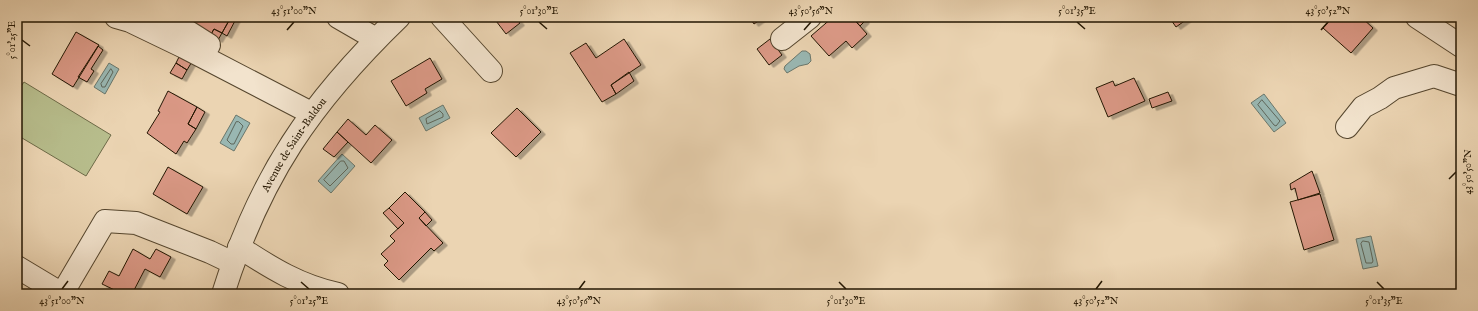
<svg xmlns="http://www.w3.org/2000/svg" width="1478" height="311" font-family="'IM FELL English',serif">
  <defs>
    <filter id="shadow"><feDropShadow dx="4.5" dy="2.5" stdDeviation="0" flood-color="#0004"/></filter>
  </defs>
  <rect width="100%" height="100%" fill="#ebd4b2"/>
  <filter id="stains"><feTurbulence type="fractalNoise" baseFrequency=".005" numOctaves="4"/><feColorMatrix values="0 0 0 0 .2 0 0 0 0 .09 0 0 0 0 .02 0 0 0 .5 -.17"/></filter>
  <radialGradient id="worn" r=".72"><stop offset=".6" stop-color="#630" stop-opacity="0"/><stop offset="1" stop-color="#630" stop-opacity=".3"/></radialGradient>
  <path fill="#b7bd8c" stroke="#6d6a47" d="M24 82 111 135 86 176 17 135V92Z"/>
  <path fill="#99b7b2" stroke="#6a776c" d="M802 51H806L810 54 811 61 808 64 799 66 787 73 784 69 785 66Z
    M109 63 119 69 105 94 94 87Z
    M1264 94 1286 123 1274 132 1251 103Z
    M443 105 450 118 426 131 419 118Z
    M236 115 250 123 234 151 220 143Z
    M342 154 355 166 331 193 318 181Z
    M1371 236 1378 266 1363 269 1356 239Z"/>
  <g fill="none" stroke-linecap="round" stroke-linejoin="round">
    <path stroke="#5e665a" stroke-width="1" d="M111 69 113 72 105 87H102L101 84Z
      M1262 100 1280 121 1276 126 1274 125 1258 105Z
      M440 111 443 114V117L427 124 426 119Z
      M239 122 243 126 234 144H231L227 140 236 122Z
      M341 161H344L348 168 330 186 324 180Z
      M1363 241 1369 242 1373 261 1372 263H1366L1361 244Z"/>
  </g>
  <path fill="#db9986" stroke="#231602" filter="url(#shadow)" d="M183 17H231L222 33 214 29 210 36Z
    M231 17H237L227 36 222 33Z
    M493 17H515L520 23 506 34Z
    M749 17H764L754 24Z
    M833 17H852L867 34 852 48 846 41 829 56 811 36Z
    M852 17H862L865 21 860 26Z
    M1169 17H1190L1176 27Z
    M1333 17H1361L1373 28 1351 53 1323 28Z
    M214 29 222 33 218 40 210 36Z
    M76 32 99 45 73 87 52 74Z
    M624 39 641 65 611 85 616 94 602 102 570 53 586 43 596 58Z
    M770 39 782 55 769 65 757 49Z
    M98 46 103 50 91 69 94 71 87 82 78 77Z
    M181 53 193 60 187 70 176 63Z
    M430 58 442 79 425 89 427 93 406 106 391 81Z
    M176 63 187 70 182 79 170 73Z
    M629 72 634 81 616 94 611 85Z
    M1134 78 1145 101 1108 117 1096 88 1113 81 1115 86Z
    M168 91 197 107 188 124 196 129 187 143 184 141 176 154 147 133 160 112 158 111Z
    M1168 92 1172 101 1152 108 1149 99Z
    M197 107 205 112 196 129 188 124Z
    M517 108 541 132 516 157 491 133Z
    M348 119 366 135 375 125 392 140 371 163 337 132Z
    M337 132 348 142 334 157 323 149Z
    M168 167 203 187 187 214 153 194Z
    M1312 171 1320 193 1298 200 1295 188 1291 190 1290 184Z
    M405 192 425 212 419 218 443 243 434 251 431 248 399 280 384 265 388 261 381 254 395 241 390 236 404 223 389 208Z
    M1320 194 1334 240 1304 250 1290 202Z
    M389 208 404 223 398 229 383 213Z
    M425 212 432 220 426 226 419 218Z
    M133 249 150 259 156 249 171 257 160 277 145 269 132 294H123L102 284 109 271 119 276Z"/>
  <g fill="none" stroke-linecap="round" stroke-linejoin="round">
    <g stroke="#55462e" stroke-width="24">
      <g id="minor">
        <path d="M116 17 130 21 184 47 311 113"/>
        <path d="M168 17V19L209 45"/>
        <path d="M338 17 376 39"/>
        <path d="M442 17 491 71"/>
        <path d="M1417 17 1461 46"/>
        <path d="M782 39 810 17"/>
        <path d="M1347 127 1363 107 1380 98 1394 88 1434 76 1461 85"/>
        <path d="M239 247C271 268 300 286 338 294"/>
        <path d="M17 267 62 294 105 221 136 223 210 252 233 263"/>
        <path id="s1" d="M223 294C260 176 311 102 399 17"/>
      </g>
    </g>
    <use href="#minor" stroke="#f2e3cd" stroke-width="22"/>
  </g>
  <path fill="none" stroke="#231602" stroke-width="1.5" d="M539 22 547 29M1077 22 1085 29M287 30 294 22M804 30 811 22M1321 30 1328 22M22 40 30 46M1449 179 1456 172M301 282 309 289M839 282 846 289M1377 282 1384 289M62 289 68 281M579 289 585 281M1096 289 1102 281"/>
  <g text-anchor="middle" stroke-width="3" stroke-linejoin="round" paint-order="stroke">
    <g font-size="11" fill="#231602" stroke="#f2e3cd">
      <text dy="4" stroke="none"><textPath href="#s1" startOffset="166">Avenue de Saint-Baldou</textPath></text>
    </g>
  </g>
  <rect width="1478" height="311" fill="none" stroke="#ebd4b2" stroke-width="44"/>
  <rect x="22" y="22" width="1434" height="267" fill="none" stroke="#231602" stroke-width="1.5"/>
  <g font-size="10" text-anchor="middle" fill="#231602">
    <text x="294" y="14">43°51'00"N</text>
    <text x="539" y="14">5°01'30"E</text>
    <text x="811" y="14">43°50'56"N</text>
    <text x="1077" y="14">5°01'35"E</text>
    <text x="1328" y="14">43°50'52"N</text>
    <text transform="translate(11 40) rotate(-90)" y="4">5°01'25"E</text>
    <text transform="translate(1467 172) rotate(-90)" y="4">43°50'50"N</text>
    <text x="62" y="304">43°51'00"N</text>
    <text x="309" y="304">5°01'25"E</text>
    <text x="579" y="304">43°50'56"N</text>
    <text x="846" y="304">5°01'30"E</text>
    <text x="1096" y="304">43°50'52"N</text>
    <text x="1384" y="304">5°01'35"E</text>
  </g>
  <rect width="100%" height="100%" filter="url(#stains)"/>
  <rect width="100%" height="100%" fill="url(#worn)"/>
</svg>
